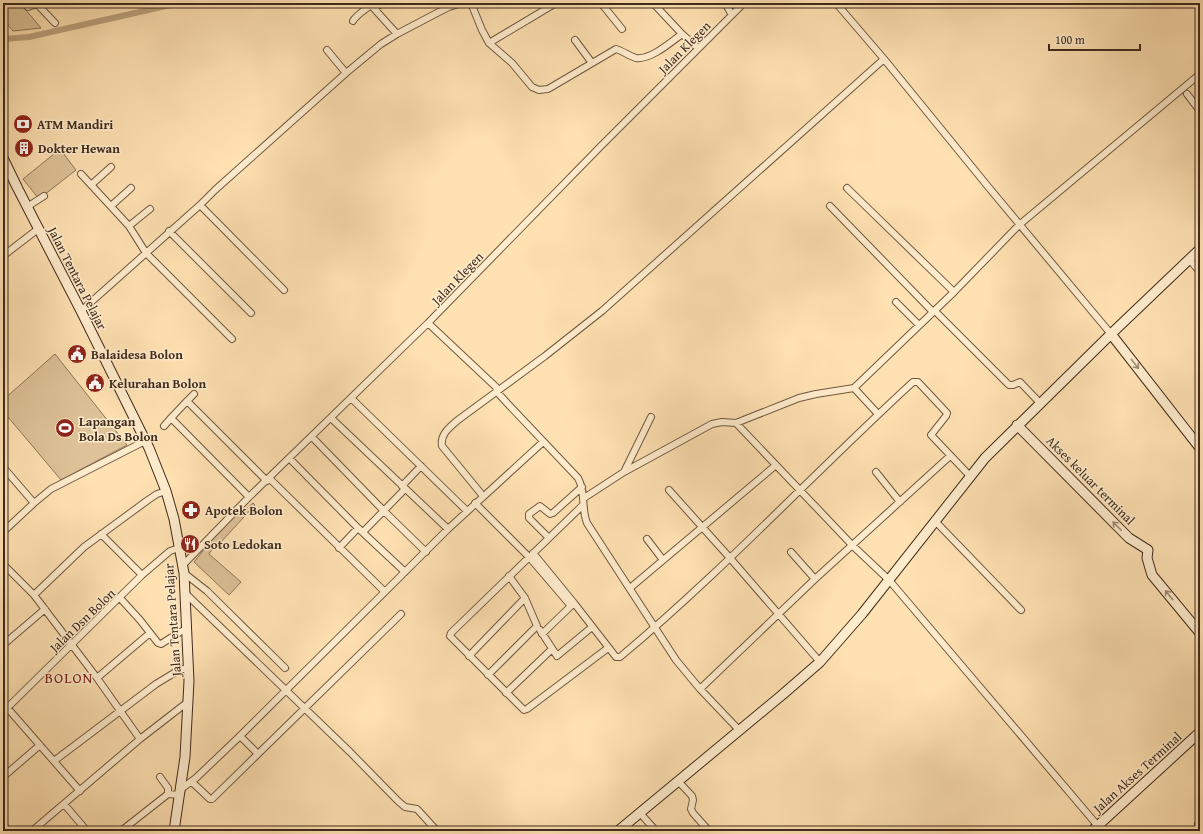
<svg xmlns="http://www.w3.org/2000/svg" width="1203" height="834" font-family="'Gentium Book Plus',serif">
  <rect width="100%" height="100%" fill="#ffe1b2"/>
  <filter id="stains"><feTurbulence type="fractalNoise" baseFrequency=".005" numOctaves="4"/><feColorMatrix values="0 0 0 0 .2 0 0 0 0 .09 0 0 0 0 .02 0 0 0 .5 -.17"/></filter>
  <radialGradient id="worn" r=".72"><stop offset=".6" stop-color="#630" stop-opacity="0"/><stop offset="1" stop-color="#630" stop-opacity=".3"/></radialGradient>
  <path fill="#dec298" stroke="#8e765a" d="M3 3H20L41 28 13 31 3 19Z
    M60 149 76 170 39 199 23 179Z
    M55 354 127 445 61 480 3 411V400Z
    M253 503 255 505 221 542 216 544 209 554 241 582 229 595 194 562 211 541 234 516 239 515Z"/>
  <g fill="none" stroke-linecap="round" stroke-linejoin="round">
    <path stroke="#bea37f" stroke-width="6" d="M3 39 29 37 179 3"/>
    <g stroke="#6f5841" stroke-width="8">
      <path id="street" d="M23 3 28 7 37 4 55 23
        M369 3 397 34
        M471 3 482 30 489 43 512 63 532 87 539 90 548 89 616 49C623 51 629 56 636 58 651 60 671 42 682 34L698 48
        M601 3 622 29
        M653 3 682 34
        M725 3 732 15
        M836 3 884 59 990 189 1111 334
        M374 8 383 3
        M353 21C356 15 365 10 371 5
        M575 40 592 63
        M489 43 556 3
        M327 50 346 73
        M1187 94 1200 111
        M81 174 129 226 146 253 232 339
        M91 185 111 167
        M847 188 954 292
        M200 205 284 290
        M111 206 131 188
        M830 206 933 312
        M27 207 44 196
        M129 226 150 209
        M169 231 251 313
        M3 256 38 229
        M1189 259 1200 272
        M896 302 919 325
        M81 311 200 205 215 190 346 73 381 44 397 34 435 14 449 7 462 3
        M938 314 1009 385H1013L1020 382 1040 403
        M428 323 496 387 498 393 507 403 578 478C586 492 581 508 587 523L676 660 700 689 740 731
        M351 398 467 511
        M187 401 194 394
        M878 414 854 388 954 292 1019 225 1200 74
        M331 418 448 529
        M736 423 853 546 889 580 1098 826
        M164 426 171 418
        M312 437 384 511 426 552
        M290 459 358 528 405 572
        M3 467 34 503
        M624 472 651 417
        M876 472 900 502
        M269 478 384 591
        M402 486 421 466
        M669 490 730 558 820 662
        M483 496 442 446C440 434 450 427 458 420L545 356 602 311 884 59
        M249 497 171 418 187 401 267 481
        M584 498 624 472 712 424 722 422 736 423 799 398 816 394 854 388
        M475 503 529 557 571 606
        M583 505 451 633 450 636 524 710 527 709 608 648
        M936 522 1021 610
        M3 532 34 503 51 489 145 441
        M363 532 405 489
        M101 534 142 575
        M549 538 529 518V514L540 506 550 514 553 513 582 487
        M647 539 663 560
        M339 548 358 528
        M791 552 815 579
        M533 553 574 603 542 634
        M3 564 34 595 97 678 140 739
        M183 565 249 497 428 323 600 147 744 3
        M184 573 207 591 285 668
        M509 576 525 598
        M630 588 776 465
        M185 593 350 752 398 801 405 807 417 809 437 831
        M34 595 84 547 148 500 157 494 166 491
        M120 598 140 620 158 643 161 644 180 632 187 629
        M574 603 616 657H620C723 571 814 473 913 382H918L947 413 946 416 931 435 970 476
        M540 630 557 656 592 627
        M3 645 45 609
        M469 656 525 598 537 626 488 675
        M97 678 150 633
        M700 689 815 579 950 456
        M506 693 552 649
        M3 703 80 791
        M3 712 142 575 170 551 179 548
        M240 736 258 754
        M54 761 156 684 179 670 188 668
        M3 777 40 745
        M160 777 168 788V794
        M678 781 692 796 693 800 691 809 693 813 709 831
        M192 782 210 799H212L401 614
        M181 789 196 778 240 736 448 529 543 442
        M64 804 87 831
        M640 813 656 831
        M1198 824 1200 827
        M6 828 8 831
        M32 831 140 739 189 701
        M121 831 168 794 180 795"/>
    </g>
    <g stroke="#3f2a1b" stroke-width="11">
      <path id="secondary" d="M3 158 18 189 81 311 149 448 166 491 174 519 184 573 189 681 185 757 174 831
        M1111 334 1200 448
        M1017 425 1129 538 1148 550 1147 558 1152 575 1200 633
        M618 831 782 695 820 662 862 614 985 458 1111 334 1200 249
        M1092 831 1200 732"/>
    </g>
    <use href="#street" stroke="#ffeccd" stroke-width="6"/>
    <use href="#secondary" stroke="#ffeccd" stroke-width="9"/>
  </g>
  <defs><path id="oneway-shaft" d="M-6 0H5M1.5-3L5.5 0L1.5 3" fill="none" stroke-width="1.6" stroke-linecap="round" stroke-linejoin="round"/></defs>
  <g stroke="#9f8b74">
    <use href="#oneway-shaft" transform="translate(1135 364) rotate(52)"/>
    <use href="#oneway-shaft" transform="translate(1117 526) rotate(-135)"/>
    <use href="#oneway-shaft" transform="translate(1169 595) rotate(-129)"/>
  </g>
  <defs>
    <g id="bank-disc" transform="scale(1)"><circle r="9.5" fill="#8f2418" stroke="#ffeccd"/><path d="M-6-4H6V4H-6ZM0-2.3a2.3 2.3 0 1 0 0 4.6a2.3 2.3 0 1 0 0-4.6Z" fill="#fff"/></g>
    <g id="building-disc" transform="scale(1)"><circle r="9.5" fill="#8f2418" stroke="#ffeccd"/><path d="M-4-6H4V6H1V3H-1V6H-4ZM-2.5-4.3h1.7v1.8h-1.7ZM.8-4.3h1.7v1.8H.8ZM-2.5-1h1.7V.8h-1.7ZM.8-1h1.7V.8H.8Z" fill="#fff"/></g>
    <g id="civic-disc" transform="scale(1)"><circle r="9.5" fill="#8f2418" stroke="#ffeccd"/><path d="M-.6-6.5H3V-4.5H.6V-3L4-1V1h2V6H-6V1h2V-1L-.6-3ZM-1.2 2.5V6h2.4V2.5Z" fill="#fff"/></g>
    <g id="stadium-disc" transform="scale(1)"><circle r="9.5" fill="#8f2418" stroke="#ffeccd"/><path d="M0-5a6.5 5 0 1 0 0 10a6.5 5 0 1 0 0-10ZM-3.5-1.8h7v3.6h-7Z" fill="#fff"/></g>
    <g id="pharmacy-disc" transform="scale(1)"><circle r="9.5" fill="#8f2418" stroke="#ffeccd"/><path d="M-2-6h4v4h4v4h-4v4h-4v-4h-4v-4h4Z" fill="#fff"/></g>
    <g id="restaurant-disc" transform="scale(1)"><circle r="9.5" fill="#8f2418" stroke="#ffeccd"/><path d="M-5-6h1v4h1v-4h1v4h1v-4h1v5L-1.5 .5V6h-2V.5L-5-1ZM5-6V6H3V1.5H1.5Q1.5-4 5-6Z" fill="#fff"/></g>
  </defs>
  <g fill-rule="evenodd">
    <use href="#bank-disc" x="23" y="124"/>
    <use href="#building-disc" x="24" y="148"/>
    <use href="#civic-disc" x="77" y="354"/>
    <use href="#civic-disc" x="95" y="383"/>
    <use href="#stadium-disc" x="65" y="428"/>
    <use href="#pharmacy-disc" x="191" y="510"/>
    <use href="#restaurant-disc" x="190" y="544"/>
  </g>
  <g text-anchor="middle" stroke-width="3" stroke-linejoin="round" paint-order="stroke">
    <g font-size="13" fill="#3f2a1b" stroke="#ffeccd">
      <text transform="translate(684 47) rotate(-45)" y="5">Jalan Klegen</text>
      <text transform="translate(78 278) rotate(63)" y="5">Jalan Tentara Pelajar</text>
      <text transform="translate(457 278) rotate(-46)" y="5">Jalan Klegen</text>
      <text transform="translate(1091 480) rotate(45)" y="5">Akses keluar terminal</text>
      <text transform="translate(82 620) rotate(-44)" y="5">Jalan Dsn Bolon</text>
      <text transform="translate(172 620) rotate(-94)" y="5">Jalan Tentara Pelajar</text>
      <text transform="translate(1137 772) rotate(-42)" y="5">Jalan Akses Terminal</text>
    </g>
    <g font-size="13" font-weight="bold" fill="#3f2a1b" stroke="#ffeccd" text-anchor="start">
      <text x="37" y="129">ATM Mandiri</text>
      <text x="38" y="153">Dokter Hewan</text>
      <text x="91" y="359">Balaidesa Bolon</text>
      <text x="109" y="388">Kelurahan Bolon</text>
      <text x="79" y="426">Lapangan<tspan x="79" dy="15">Bola Ds Bolon</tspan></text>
      <text x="205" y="515">Apotek Bolon</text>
      <text x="204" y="549">Soto Ledokan</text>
    </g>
    <g font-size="15" letter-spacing="1" fill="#7a1f14" stroke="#ffeccd">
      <text x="69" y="683">BOLON</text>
    </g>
  </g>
  <rect width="1203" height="834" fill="none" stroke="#ffe1b2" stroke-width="16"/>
  <rect x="4" y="4" width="1195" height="826" fill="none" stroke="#3f2a1b" stroke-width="2"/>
  <rect x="8" y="8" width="1187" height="818" fill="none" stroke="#3f2a1b"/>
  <path d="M1049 44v6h91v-6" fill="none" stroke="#3f2a1b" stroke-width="2"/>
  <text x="1055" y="44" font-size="12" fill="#3f2a1b" stroke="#ffeccd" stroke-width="3" paint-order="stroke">100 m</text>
  <rect width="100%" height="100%" filter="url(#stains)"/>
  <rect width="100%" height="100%" fill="url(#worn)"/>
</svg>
